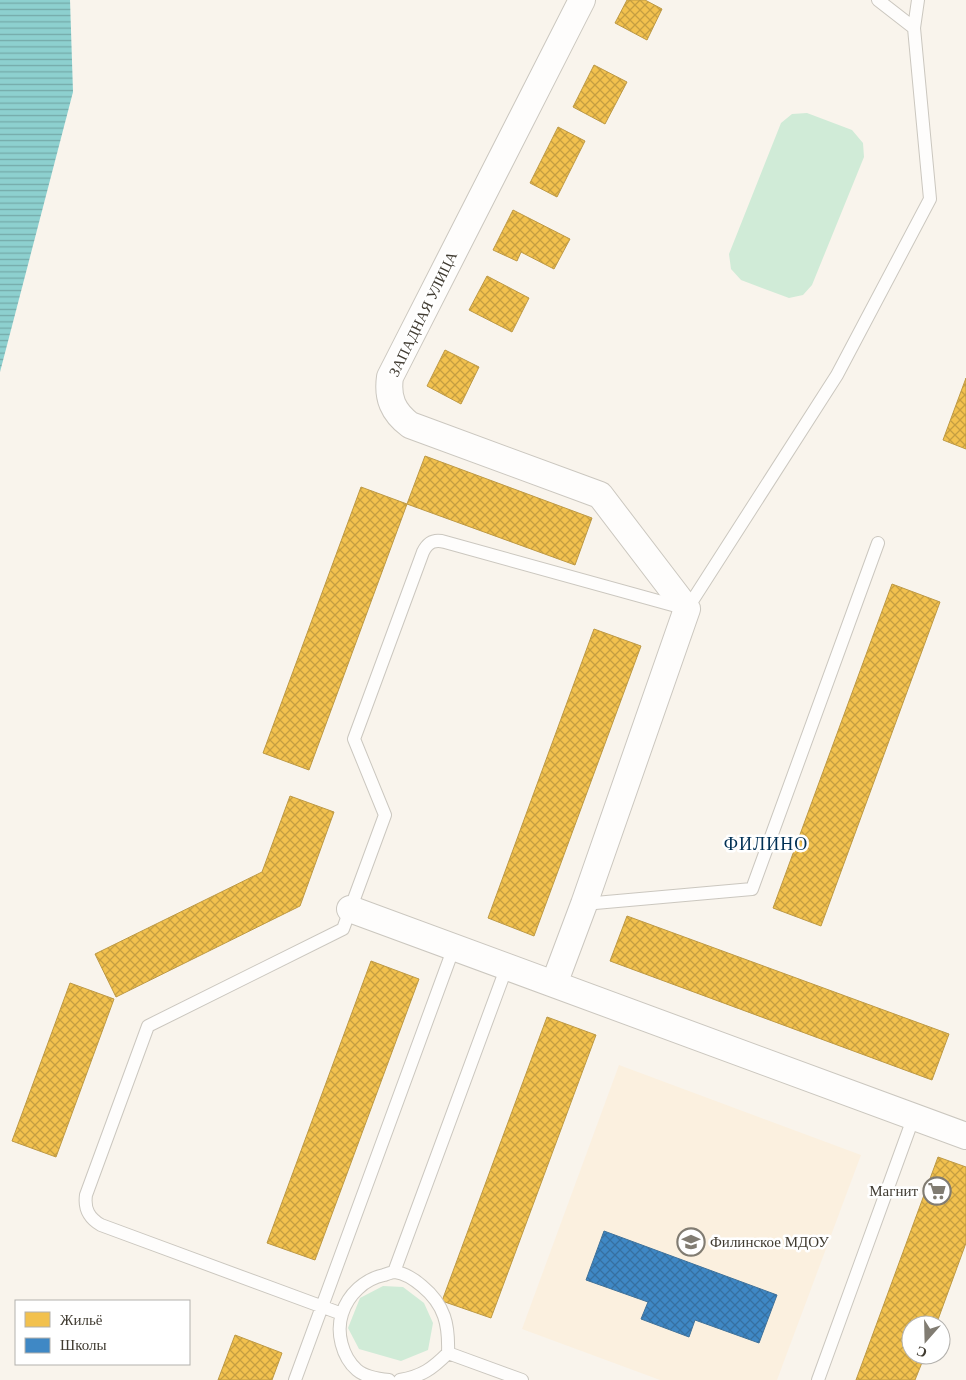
<svg xmlns="http://www.w3.org/2000/svg" width="966" height="1380" font-family="Georgia,serif">
  <defs>
    <pattern id="water-rules" width="6" height="5" patternUnits="userSpaceOnUse" patternTransform="scale(1.25)"><rect width="6" height="5" fill="#8dd0cf"/><path d="M0 2.5h6" fill="none" stroke="#75aaa9"/></pattern>
    <pattern id="homes-cross-hatch" width="8" height="8" patternUnits="userSpaceOnUse" patternTransform="scale(1.25)"><rect width="8" height="8" fill="#f2c14e"/><path d="M0 0l8 8M0 8l8-8" fill="none" stroke="#c59e41"/></pattern>
    <pattern id="schools-cross-hatch" width="8" height="8" patternUnits="userSpaceOnUse" patternTransform="scale(1.25)"><rect width="8" height="8" fill="#3f88c5"/><path d="M0 0l8 8M0 8l8-8" fill="none" stroke="#3670a1"/></pattern>
  </defs>
  <rect width="100%" height="100%" fill="#f9f4ec"/>
  <path fill="#fbf0df" d="M619 1065 861 1155 777 1380H660L522 1329Z"/>
  <path fill="#d0ebd7" d="M807 113 852 130 863 143 864 157 812 285 803 295 789 298 741 280 731 269 729 254 781 123 792 114Z
    M383 1286 403 1287 424 1303 433 1323 428 1350 401 1361 359 1349 348 1328 360 1298Z"/>
  <path fill="url(#water-rules)" d="M0 0H70L73 92 0 372Z"/>
  <path fill="url(#homes-cross-hatch)" stroke="#bd9945" d="M627 0H645L662 9 647 40 615 23Z
    M594 65 627 82 605 124 573 107Z
    M558 127 585 141 557 197 530 183Z
    M513 210 570 239 554 269 521 252 517 261 493 250Z
    M487 276 529 298 512 332 469 310Z
    M445 350 479 367 461 404 427 386Z
    M966 378V449L943 440Z
    M425 456 592 518 575 565 407 504Z
    M361 487 407 504 309 770 263 753Z
    M892 584 940 602 821 926 773 908Z
    M594 629 641 646 534 936 488 918Z
    M290 796 334 812 300 906 116 997 95 954 262 872Z
    M627 916 949 1034 932 1080 610 961Z
    M371 961 419 979 315 1260 267 1243Z
    M70 983 114 999 56 1157 12 1141Z
    M547 1017 596 1035 491 1318 442 1301Z
    M938 1157 966 1167V1243L936 1325H911V1355H925L915 1380H856Z
    M235 1335 282 1353 272 1380H218Z"/>
  <path fill="url(#schools-cross-hatch)" stroke="#3f7199" d="M604 1231 777 1295 759 1343 695 1320 689 1337 641 1319 648 1302 586 1280Z"/>
  <g fill="none" stroke-linecap="round" stroke-linejoin="round">
    <g stroke="#cbc7bf" stroke-width="14">
      <path id="service" d="M878 0 914 28
        M584 904 752 889 878 543
        M394 1272 507 966
        M342 1314 101 1225C89 1218 84 1209 86 1195L148 1026 343 929 385 815 354 739 423 552C428 542 435 539 445 542L687 609 837 375 930 199 914 28 918 0
        M448 1353 522 1380
        M295 1380 454 947
        M389 1380C379 1379 365 1377 357 1370 342 1357 336 1332 342 1314 348 1294 365 1279 384 1275 387 1274 392 1272 395 1272 404 1273 415 1280 422 1286 445 1305 449 1325 448 1353 432 1369 422 1376 400 1380
        M818 1380 914 1116"/>
    </g>
    <g stroke="#cbc7bf" stroke-width="28">
      <path id="minor" d="M350 909 966 1136
        M554 984 584 904 687 609 600 495 410 425C393 412 387 398 390 377L582 0"/>
    </g>
    <use href="#service" stroke="#fefdfc" stroke-width="12"/>
    <use href="#minor" stroke="#fefdfc" stroke-width="26"/>
  </g>
  <defs>
    <g id="supermarket-ring" transform="scale(1.4375)"><circle r="9.5" fill="#fff" stroke="#817c72" stroke-width="1.5"/><path d="M-6-5.5h2.5l.6 2H6L4.5 2H-2.5L-4.4-4H-6ZM-1.5 3.2a1.3 1.3 0 1 0 .1 0ZM3 3.2a1.3 1.3 0 1 0 .1 0Z" fill="#817c72"/></g>
    <g id="school-ring" transform="scale(1.4375)"><circle r="9.5" fill="#fff" stroke="#817c72" stroke-width="1.5"/><path d="M0-5L7-2L0 1L-7-2ZM-4 1L0 2.5L4 1V4Q0 6-4 4Z" fill="#817c72"/></g>
  </defs>
  <g fill-rule="evenodd">
    <use href="#supermarket-ring" x="937" y="1191"/>
    <use href="#school-ring" x="691" y="1242"/>
  </g>
  <g text-anchor="middle" stroke-width="5" stroke-linejoin="round" paint-order="stroke">
    <g font-size="15" fill="#403b31" stroke="#fff">
      <text transform="translate(423 314) rotate(-64)" y="5">ЗАПАДНАЯ УЛИЦА</text>
    </g>
    <g font-size="15" fill="#403b31" stroke="#fff" text-anchor="end">
      <text x="918" y="1196">Магнит</text>
      <text x="710" y="1247" text-anchor="start">Филинское МДОУ</text>
    </g>
    <g font-size="18" letter-spacing="1" fill="#003054" stroke="#fff">
      <text x="766" y="850">ФИЛИНО</text>
    </g>
  </g>
  <rect x="15" y="1300" width="175" height="65" fill="#ffffff" stroke="#b3b1ad"/>
  <rect x="25" y="1312" width="25" height="15" fill="#f2c14e" stroke="#b3b1ad"/>
  <text x="60" y="1325" font-size="15" fill="#403b31">Жильё</text>
  <rect x="25" y="1338" width="25" height="15" fill="#3f88c5" stroke="#b3b1ad"/>
  <text x="60" y="1350" font-size="15" fill="#403b31">Школы</text>
  <g transform="translate(926 1340) rotate(200)"><circle r="24" fill="#ffffff" stroke="#b3b1ad"/>
  <path d="M0-4L9 19L0 12L-9 19Z" fill="#817c72"/>
  <text y="-8" font-size="14" font-weight="bold" text-anchor="middle" fill="#403b31">С</text>
  </g>
</svg>
